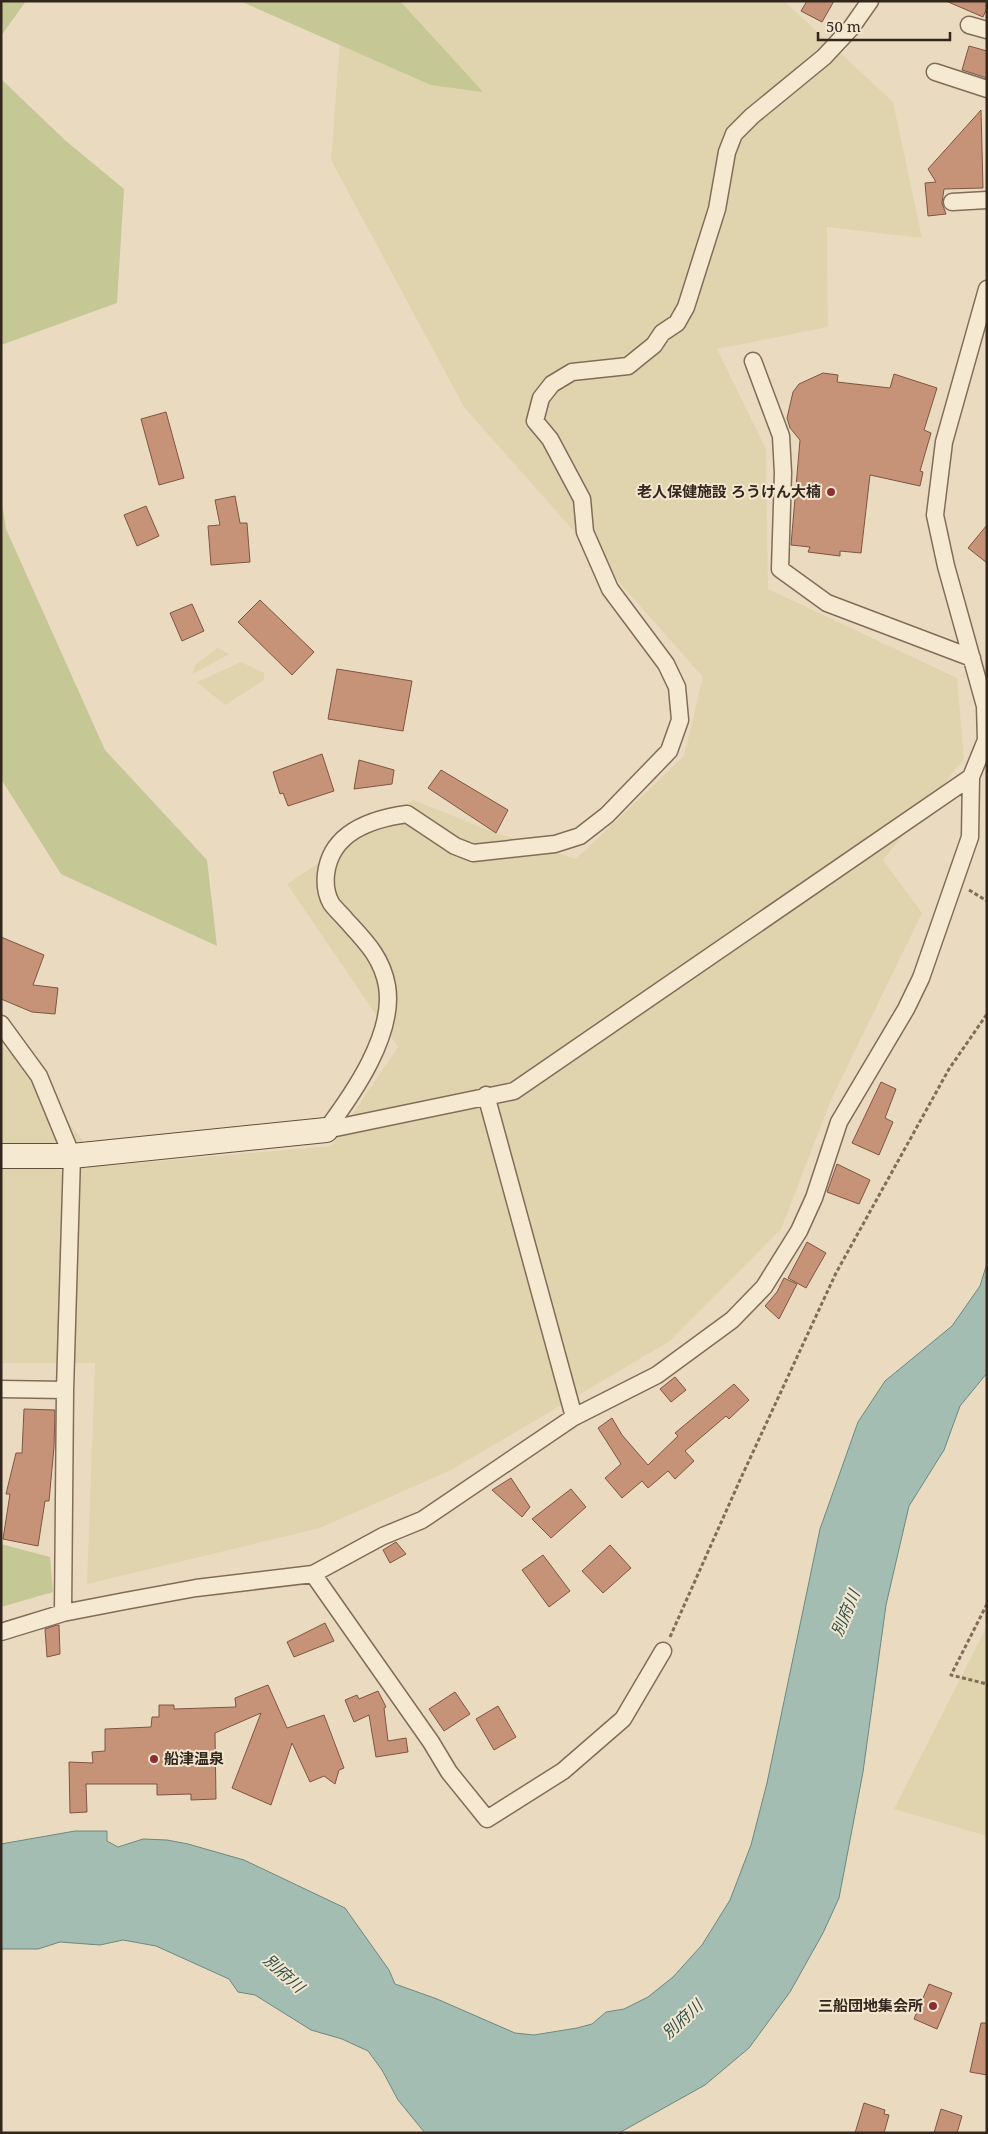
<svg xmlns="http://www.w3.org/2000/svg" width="988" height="2134" font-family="'Noto Serif','Noto Sans JP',serif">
  <rect width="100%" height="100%" fill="#eadbc0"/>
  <path fill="#dfd4ae" d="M343 1H784L893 102 922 238 827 227 828 327 717 349 766 449 768 589 957 678 964 759 883 860 922 913 831 1100 781 1229 670 1341 451 1470 320 1528 87 1584 95 1363H1V1046L14 1056 104 1166 331 1146 398 1047 287 884 413 800 496 833 576 859 684 756 703 677 464 407 331 160Z
    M217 648 229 654 193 674 195 665Z
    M241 662 264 673V680L225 705 197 682Z
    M987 1626V1836L894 1809Z"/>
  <path fill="#c5c795" d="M1 1H26L1 36Z
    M240 1H400L483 92 431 85Z
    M1 79 66 141 124 189 117 303 1 345Z
    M1 497 6 529 105 750 207 860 217 946 61 874 1 779Z
    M1 1544 50 1557 53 1592 1 1607Z"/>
  <path fill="#a3bdb3" stroke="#6b8980" d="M987 1263V1373L960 1406 944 1450 909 1506 886 1605 863 1772 839 1898 823 1933 790 1992 749 2048 705 2085 619 2133H425L398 2100 382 2070 368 2051 342 2039 311 2030 255 1995 238 1992 229 1979 156 1946 123 1940 100 1945 60 1942 38 1949H1V1844L75 1831H107V1841L118 1847 143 1839 167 1840 188 1844 244 1860 345 1908 389 1970 395 1984 437 1999 515 2033 534 2035 577 2028 592 2024 606 2012 624 2009 648 1997 673 1977 702 1945 730 1900 751 1845 767 1783 820 1529 858 1422 885 1381 952 1326 980 1286Z"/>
  <path fill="#c69378" stroke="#7f5541" d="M807 1H834L822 22 801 11Z
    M946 1H987V8L983 17Z
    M969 46 987 51V78L962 70Z
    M981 110 983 188 944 189 942 203 946 214 928 216 925 183 936 182 928 169Z
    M823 373 838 375 837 382 890 388 894 374 937 388 924 430 931 433 920 471 923 472 920 486 870 475 861 553 840 551V556L808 552 810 547 791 545 800 440 790 428 787 418 793 392 799 384Z
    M166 412 184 478 159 485 141 419Z
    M235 496 240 523H247L250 562 211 565 208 526 220 525 215 500Z
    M146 506 159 536 137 546 124 515Z
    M987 525V563L968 548Z
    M260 600 314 652 292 675 238 622Z
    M192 604 204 631 182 641 170 613Z
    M337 669 412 681 403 731 328 719Z
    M322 754 334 791 288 806 283 793 280 794 273 772Z
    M359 760 394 770 392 784 354 789Z
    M441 770 508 810 496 833 428 788Z
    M1 937 44 955 33 985 58 988 55 1014 32 1012 1 999Z
    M881 1082 896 1089 885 1118 893 1122 879 1155 852 1143Z
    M837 1164 870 1180 859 1204 827 1192Z
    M807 1242 826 1253 806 1288 788 1278Z
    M784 1278 797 1284 779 1319 765 1306 777 1292Z
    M675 1377 686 1390 671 1402 660 1389Z
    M734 1384 749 1400 729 1419 726 1416 685 1451 694 1461 675 1479 668 1471 648 1488 642 1481 622 1498 605 1478 621 1464 598 1428 612 1418 622 1435 648 1465 678 1436 675 1433Z
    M24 1409 55 1410 54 1447 49 1501H45L38 1546 3 1539 10 1494H6L16 1453H22Z
    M511 1478 530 1507 522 1517 492 1490Z
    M571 1489 586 1507 551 1538 532 1519Z
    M396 1542 406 1554 390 1563 383 1550Z
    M610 1545 631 1568 603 1593 582 1571Z
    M543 1555 570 1591 549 1607 522 1570Z
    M325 1623 334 1641 294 1657 287 1642Z
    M57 1625H59L60 1654 47 1657 45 1629Z
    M268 1685 287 1728 324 1715 344 1768 339 1770 335 1784 324 1776 310 1782 292 1743 271 1805 232 1788 261 1713 215 1733 216 1799 191 1800V1794L157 1795V1784H86L87 1812 70 1813 69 1762 93 1763 92 1752 105 1751V1729L151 1727 152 1717H159V1705H174V1709L236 1707 235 1698Z
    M378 1691 386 1707 384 1708 388 1741 406 1738 408 1752 376 1757 369 1715 354 1722 345 1700 357 1695 359 1699Z
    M455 1692 470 1714 444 1731 429 1709Z
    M498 1706 516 1737 494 1750 476 1719Z
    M929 1984 952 1993 937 2029 914 2019Z
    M981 2023H987V2075L970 2072Z
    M864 2103 885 2110 884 2114 889 2115 884 2133H855Z
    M941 2109 962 2116 957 2133H934Z"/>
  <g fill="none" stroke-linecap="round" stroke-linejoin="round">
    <g stroke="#826c59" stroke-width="19">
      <path id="street" d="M969 25 987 30
        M935 72 987 89
        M952 202 987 200
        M753 361 781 436 783 473 780 569 827 603 972 658
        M1 1024 39 1076 72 1156 65 1390 63 1613
        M486 1095 574 1417
        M326 1130C353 1094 395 1034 387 986 382 957 365 941 346 920 341 914 335 909 331 903 326 894 325 883 326 874 331 832 371 819 407 814L455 846 473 853 555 844 580 836 607 815 669 751 680 720 677 687 666 664 610 589 585 532 582 499 550 439 535 421 541 398 552 384 572 372 628 366 654 345 662 333 677 323 686 307 717 209 727 152 734 134 752 116 824 57 851 28 870 1
        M326 1130 514 1091 971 777
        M1 1389 65 1390
        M313 1574 431 1742 449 1772 487 1819 563 1771 623 1719 663 1651
        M1 1632 63 1613 125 1601 196 1588 313 1574 383 1536 422 1520 574 1417 657 1375 732 1320 764 1287 799 1231 814 1198 839 1122 906 1009 921 978 970 837 971 777 986 740 985 706 946 566 935 515 944 442 987 289"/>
    </g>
    <g stroke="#634e3d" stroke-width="26">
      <path id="secondary" d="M1 1156H72L326 1130"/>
    </g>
    <path stroke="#826c59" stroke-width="3" stroke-dasharray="4 2.5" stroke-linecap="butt" d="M969 890 987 901
      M987 1604 951 1675 987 1684
      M670 1637 740 1480 836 1273 949 1069 987 1014"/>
    <use href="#street" stroke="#f6e9d2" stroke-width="16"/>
    <use href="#secondary" stroke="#f6e9d2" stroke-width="24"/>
  </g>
  <g fill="#8c2e35" stroke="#f2e6cf" stroke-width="2">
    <circle cx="831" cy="492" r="5"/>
    <circle cx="154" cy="1759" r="5"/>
    <circle cx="933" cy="2006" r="5"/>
  </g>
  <g text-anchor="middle" stroke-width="4" stroke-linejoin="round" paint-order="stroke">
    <g font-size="15" font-weight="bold" fill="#32261d" stroke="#f2e6cf" text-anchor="end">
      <text x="821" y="497">老人保健施設 ろうけん大楠</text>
      <text x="164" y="1764" text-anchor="start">船津温泉</text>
      <text x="923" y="2011">三船団地集会所</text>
    </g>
    <g font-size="16" font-style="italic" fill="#2d514d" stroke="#f2e6cf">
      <text transform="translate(845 1613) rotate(-67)" y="6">別府川</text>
      <text transform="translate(284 1973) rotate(42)" y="6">別府川</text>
      <text transform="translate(682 2019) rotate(-43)" y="6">別府川</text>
    </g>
  </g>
  <rect width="988" height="2134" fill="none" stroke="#32261d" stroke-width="5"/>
  <path d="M818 32v8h132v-8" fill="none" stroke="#32261d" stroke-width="2.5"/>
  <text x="826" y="32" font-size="15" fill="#32261d" stroke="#f2e6cf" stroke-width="4" paint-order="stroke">50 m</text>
</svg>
